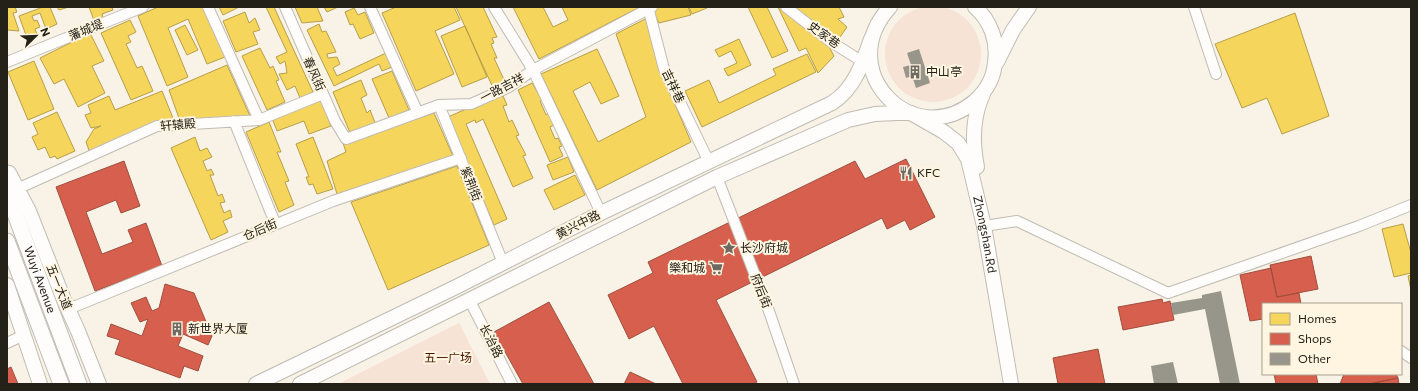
<svg xmlns="http://www.w3.org/2000/svg" width="1418" height="391" font-family="Commissioner,'Noto Sans SC',sans-serif">
  <rect width="100%" height="100%" fill="#f8f2e7"/>
  <path fill="#f7e2d6" d="M885 54a48 48 0 1 1 96 0a48 48 0 1 1-96 0Z
    M459 323 490 384H338Z"/>
  <path fill="#f6d55c" stroke="#b79f48" d="M7 7H15L17 12 13 13 19 31 7 30Z
    M43 7H50L57 24 46 29 40 13 32 16 34 21 37 20 40 27 35 29 37 34 27 38 19 16Z
    M57 7H69L59 10Z
    M89 7H112L113 10 102 14 104 20 95 23Z
    M158 7H204L225 57 207 64 188 19 168 28 188 77 167 86 138 16Z
    M219 7H239L223 15Z
    M266 7H274L313 92 300 98 295 86 287 90 279 74 287 73 285 61 280 64 276 57 287 52Z
    M295 7H317L323 21 302 23Z
    M324 7H338L327 12Z
    M396 7H454L460 20 435 31 454 74 416 91 382 13Z
    M456 7H483L497 37 492 38 494 43 491 44 497 58H494L506 84 494 90Z
    M513 7H543L553 27 568 20 562 7H640L539 59Z
    M656 7H688L691 15 659 23 652 9Z
    M689 7H707V8L692 14Z
    M748 7H767L788 51 772 58Z
    M778 7H781L827 43 834 56 818 73 806 48 799 51Z
    M794 7H839L844 17 838 19 847 27 838 40Z
    M354 8 358 15 365 12 374 33 360 39 353 24 350 25 345 12Z
    M245 12 249 23 255 18 260 30 253 32 258 44 236 52 223 21Z
    M1295 13 1329 116 1282 134 1267 98 1242 108 1215 44Z
    M647 18 660 69 691 142 597 190 541 74 597 49 619 96 601 104 590 82 573 91 598 142 646 117 616 34Z
    M130 20 136 32 128 36 131 42 126 44 137 68 142 66 153 91 131 100 101 33Z
    M319 24 322 32 326 31 336 52 327 54 328 58 337 57 340 64 333 68 337 76 386 53 392 67 382 71 379 64 334 86 307 30Z
    M185 25 198 50 187 55 175 30Z
    M465 26 487 77 462 87 441 36Z
    M90 33 104 61 92 66 105 93 78 107 64 79 54 84 40 58Z
    M739 39 751 65 728 76 724 69 737 63 731 51 719 57 715 50Z
    M260 48 270 68 273 66 279 80 276 81 285 102 267 110 242 56Z
    M807 54 816 72 702 127 685 91 709 80 719 103 776 75 773 69Z
    M34 61 54 109 28 120 8 72Z
    M227 65 250 116 180 121 169 90Z
    M392 71 409 110 389 118 372 79Z
    M361 80 367 95 361 98 367 113 370 110 376 125 351 135 333 92Z
    M532 83 542 100 540 101 546 115 549 113 554 125 550 127 555 139 558 138 562 146 559 147 563 156 550 162 518 90Z
    M162 91 173 118 90 153 86 142 94 129 101 126 91 128 85 115 91 113 88 105 109 96 115 110Z
    M498 95 499 97 503 96 507 105 503 106 509 122 512 120 519 135 516 136 526 155 523 156 533 178 513 187 483 119 476 123 475 120 466 124 507 219 494 225 448 117Z
    M321 100 331 126 309 134 304 121 277 131 272 118Z
    M57 112 75 151 57 159 55 156 50 158 45 147 38 150 32 137 38 134 33 123Z
    M434 113 453 156 337 194 327 161 346 152 343 143Z
    M269 122 281 152H277L289 181 285 182 294 205 279 212 246 132Z
    M195 137 200 151 207 148 212 157 203 161 207 171 211 169 214 175H210L218 196 222 194 225 202 220 203 224 213 230 210 232 217 223 221 228 232 211 240 171 148Z
    M313 137 333 189 317 194 313 184 309 185 306 177H309L296 144Z
    M568 157 574 172 553 180 547 165Z
    M457 166 489 245 388 290 351 202Z
    M575 175 585 195 554 210 544 190Z
    M1403 224 1411 253V273L1394 277 1382 229Z
    M1411 275V290L1408 276Z"/>
  <path fill="#d6604d" stroke="#a14d3d" d="M906 159 935 217 910 230 905 220 887 229 882 218 716 300 757 382 753 384H683L654 326 629 339 608 295 653 273 648 262 855 161 865 179Z
    M124 161 140 206 121 213 116 200 86 212 102 254 133 242 128 230 146 223 162 266 95 291 56 187Z
    M1311 256 1318 289 1277 297 1270 265Z
    M1271 268 1277 297 1299 293 1301 304H1263V319L1250 321 1240 275Z
    M165 284 194 293 212 336 208 345 183 334 178 346 203 356 198 371 184 366 180 378 115 354 120 340 107 336 111 324 142 336 148 319 140 322 131 303 146 297 152 311 159 308Z
    M1162 299 1163 303 1170 301 1174 320 1123 330 1118 307Z
    M549 302 594 384H523L494 332Z
    M1098 349 1105 384H1058L1053 358Z
    M11 367 18 384H7V369Z
    M630 372 656 384H624Z
    M1274 374H1316L1318 384H1276Z
    M1344 374H1396L1398 378 1369 384H1340Z
    M1398 378 1399 384H1369Z"/>
  <path fill="#98968a" d="M919 49 930 83 916 88 912 76 906 78 903 67 911 65 907 53Z
    M1221 291 1240 384H1220L1205 309 1173 315 1171 303 1202 298V295Z
    M1173 362 1178 384H1154L1151 366Z"/>
  <g fill="none" stroke-linecap="round" stroke-linejoin="round">
    <g stroke="#c0bcb3" stroke-width="12">
      <path id="street" d="M208 7 259 120
        M285 7 335 121 346 139 439 105 471 104 509 87 533 70 652 7
        M370 7 418 113
        M494 7 533 70 601 213
        M648 7 664 69 709 162
        M786 7 831 42 863 62
        M1194 7 1216 74
        M7 62 143 7
        M439 105 503 263
        M234 121 275 223
        M717 177 770 314 794 384
        M17 189 157 126 259 120 323 94
        M991 225 1017 221 1168 293 1359 226 1411 205
        M64 300 71 306H76L333 201 461 158
        M467 302 471 303 512 384
        M7 343 24 335
        M1401 351 1411 358"/>
    </g>
    <g stroke="#c0bcb3" stroke-width="16">
      <g id="secondary">
        <path d="M890 7C832 70 913 153 975 101 986 91 994 77 995 62 998 42 991 21 975 7"/>
        <path d="M997 62 1013 30 1029 7"/>
        <path d="M977 167C972 142 972 118 983 94"/>
        <path d="M9 173 29 211 64 300 78 331 99 384"/>
        <path d="M7 285 40 384"/>
        <path d="M256 384 458 286 601 213 832 103C854 89 863 63 871 39"/>
        <path id="s1" d="M300 384 717 177 848 120 875 114 897 113H911L944 132 958 143 968 159 984 226 1011 384"/>
      </g>
    </g>
    <g stroke="#c0bcb3" stroke-width="17">
      <g id="primary">
        <path id="s2" d="M7 173 15 214 79 384"/>
        <path d="M7 241 61 384"/>
      </g>
    </g>
    <use href="#street" stroke="#fefdfb" stroke-width="10"/>
    <use href="#secondary" stroke="#fefdfb" stroke-width="14"/>
    <use href="#primary" stroke="#fefdfb" stroke-width="15"/>
  </g>
  <defs>
    <g id="building-bare" transform="scale(1.08)"><path d="M-4-6H4V6H1V3H-1V6H-4ZM-2.5-4.3h1.7v1.8h-1.7ZM.8-4.3h1.7v1.8H.8ZM-2.5-1h1.7V.8h-1.7ZM.8-1h1.7V.8H.8Z" fill="#6e6a61" stroke="#fff5e0" stroke-width="2.5" paint-order="stroke"/></g>
    <g id="restaurant-bare" transform="scale(1.08)"><path d="M-5-6h1v4h1v-4h1v4h1v-4h1v5L-1.5 .5V6h-2V.5L-5-1ZM5-6V6H3V1.5H1.5Q1.5-4 5-6Z" fill="#6e6a61" stroke="#fff5e0" stroke-width="2.5" paint-order="stroke"/></g>
    <g id="sight-bare" transform="scale(1.08)"><path d="M0-6L1.8-2.2L6-1.7L2.9 1.2L3.7 5.4L0 3.3L-3.7 5.4L-2.9 1.2L-6-1.7L-1.8-2.2Z" fill="#6e6a61" stroke="#fff5e0" stroke-width="2.5" paint-order="stroke"/></g>
    <g id="supermarket-bare" transform="scale(1.08)"><path d="M-6-5.5h2.5l.6 2H6L4.5 2H-2.5L-4.4-4H-6ZM-1.5 3.2a1.3 1.3 0 1 0 .1 0ZM3 3.2a1.3 1.3 0 1 0 .1 0Z" fill="#6e6a61" stroke="#fff5e0" stroke-width="2.5" paint-order="stroke"/></g>
  </defs>
  <g fill-rule="evenodd">
    <use href="#building-bare" x="915" y="72"/>
    <use href="#restaurant-bare" x="906" y="173"/>
    <use href="#sight-bare" x="729" y="248"/>
    <use href="#supermarket-bare" x="716" y="268"/>
    <use href="#building-bare" x="177" y="329"/>
  </g>
  <g text-anchor="middle" stroke-width="4" stroke-linejoin="round" paint-order="stroke">
    <g font-size="12" fill="#242119" stroke="#fff5e0">
      <text transform="translate(86 30) rotate(-22)" y="4">藩城堤</text>
      <text transform="translate(824 35) rotate(36)" y="4">史家巷</text>
      <text transform="translate(314 74) rotate(66)" y="4">春风街</text>
      <text transform="translate(673 86) rotate(65)" y="4">吉祥巷</text>
      <text transform="translate(502 88) rotate(-28)" y="4">一路吉祥</text>
      <text transform="translate(178 125) rotate(-5)" y="4">轩辕殿</text>
      <text transform="translate(471 184) rotate(68)" y="4">紫荆街</text>
      <text transform="translate(578 225) rotate(-27)" y="4">黄兴中路</text>
      <text transform="translate(260 230) rotate(-23)" y="4">仓后街</text>
      <text dy="4" stroke="none"><textPath href="#s1" startOffset="824">Zhongshan.Rd</textPath></text>
      <text dy="4" stroke="none"><textPath href="#s2" startOffset="112">Wuyi Avenue</textPath></text>
      <text transform="translate(59 287) rotate(68)" y="4">五一大道</text>
      <text transform="translate(761 291) rotate(69)" y="4">府后街</text>
      <text transform="translate(491 341) rotate(63)" y="4">长治路</text>
    </g>
    <g font-size="12" fill="#242119" stroke="#fff5e0" text-anchor="start">
      <text x="926" y="76">中山亭</text>
      <text x="917" y="177">KFC</text>
      <text x="740" y="252">长沙府城</text>
      <text x="705" y="272" text-anchor="end">樂和城</text>
      <text x="188" y="333">新世界大厦</text>
    </g>
    <g font-size="12" fill="#4b1600" stroke="#fff5e0">
      <text x="448" y="362">五一广场</text>
    </g>
  </g>
  <rect width="1418" height="391" fill="none" stroke="#242119" stroke-width="16"/>
  <rect x="1262" y="303" width="140" height="72" fill="#fff5e0" stroke="#a7a090"/>
  <rect x="1270" y="313" width="20" height="12" fill="#f6d55c" stroke="#a7a090"/>
  <text x="1298" y="323" font-size="12" fill="#242119">Homes</text>
  <rect x="1270" y="333" width="20" height="12" fill="#d6604d" stroke="#a7a090"/>
  <text x="1298" y="343" font-size="12" fill="#242119">Shops</text>
  <rect x="1270" y="353" width="20" height="12" fill="#98968a" stroke="#a7a090"/>
  <text x="1298" y="363" font-size="12" fill="#242119">Other</text>
  <g transform="translate(36 36) rotate(67)" stroke="#fff5e0" stroke-width="3" paint-order="stroke">
  <path d="M0-3L7 15L0 10L-7 15Z" fill="#242119"/>
  <text y="-6" font-size="11" font-weight="bold" text-anchor="middle" fill="#242119">N</text>
  </g>
</svg>
